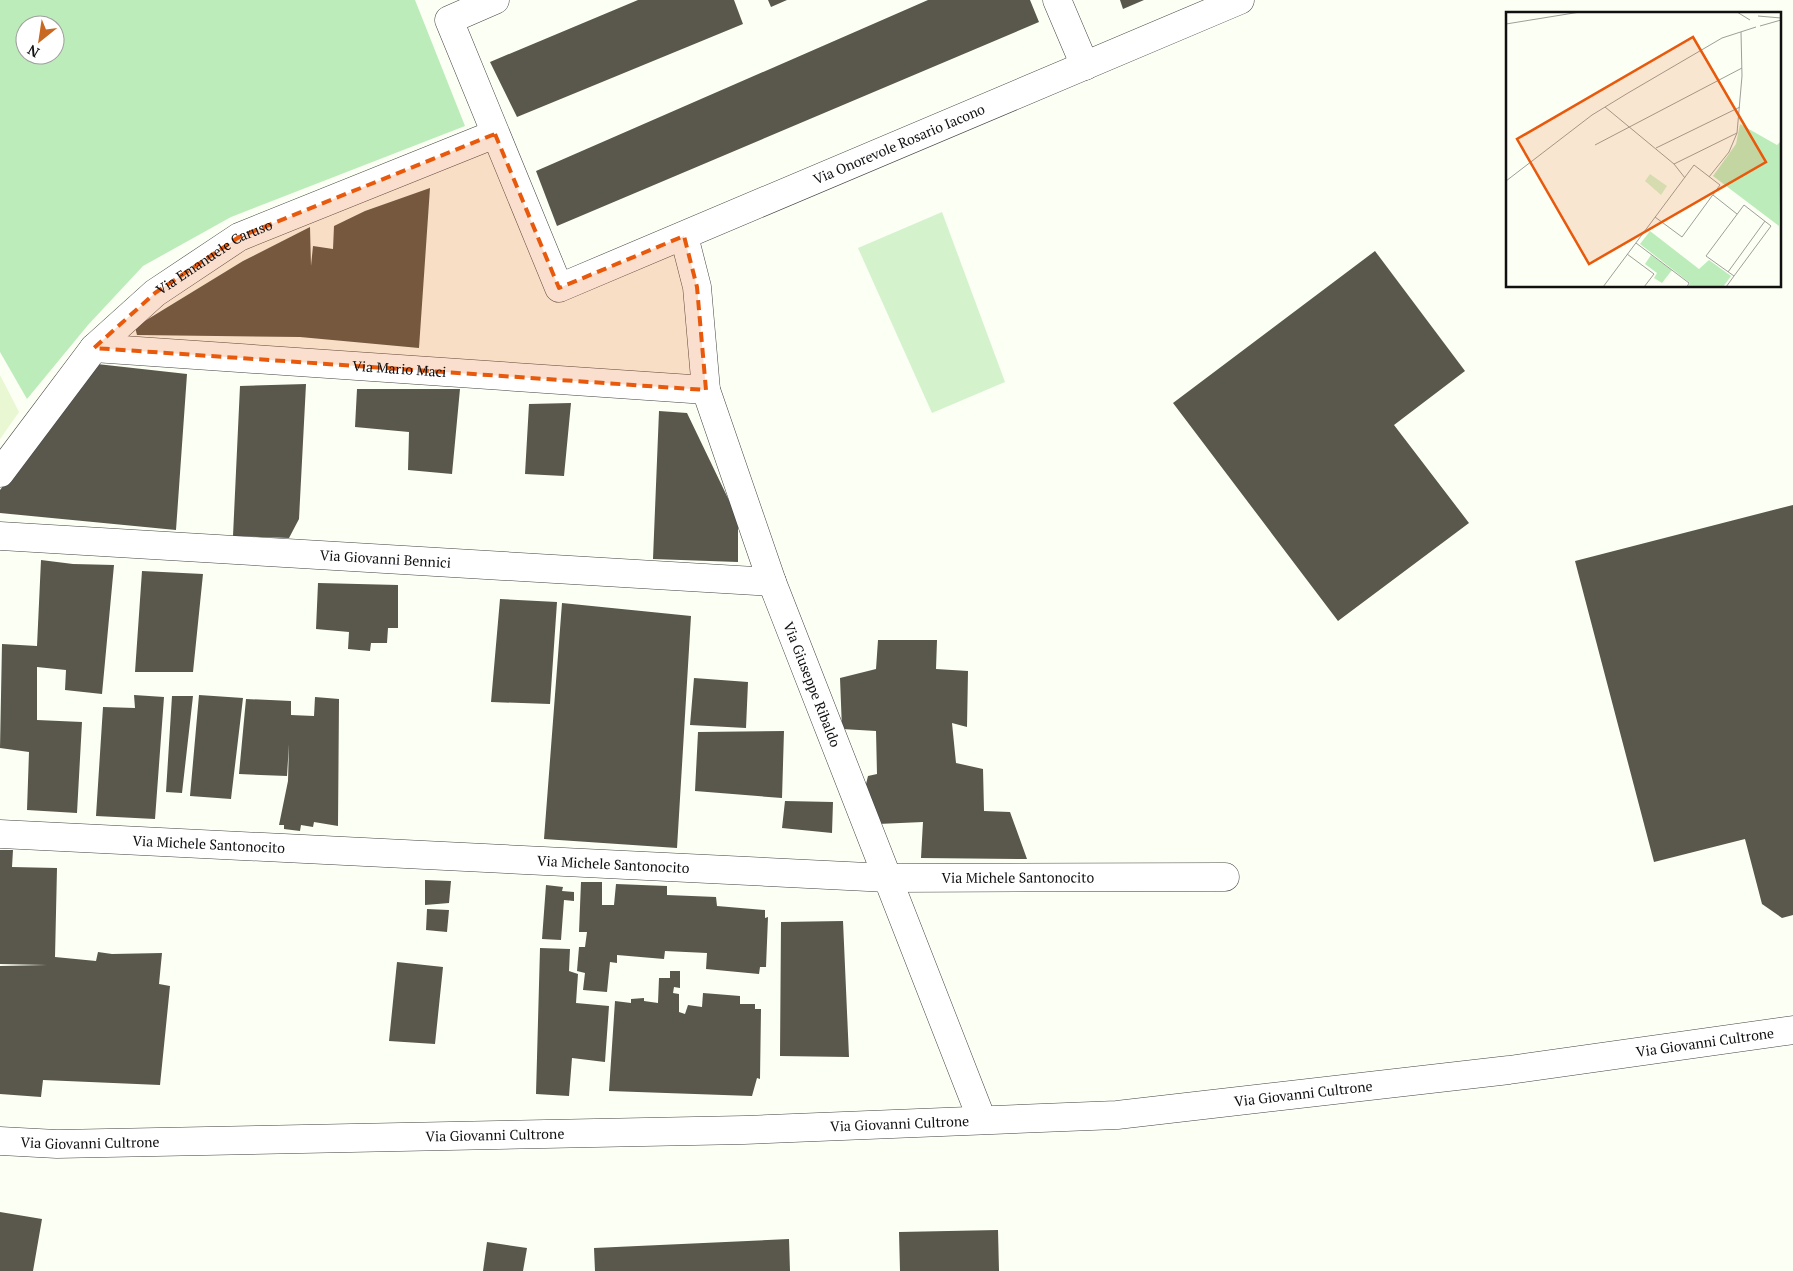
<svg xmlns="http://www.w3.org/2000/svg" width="1793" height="1271" font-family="'PT Serif',serif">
  <rect width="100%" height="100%" fill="#fcfff4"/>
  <path fill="#e9f7d2" d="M0 375 19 412 0 439Z"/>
  <path fill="#bdecbb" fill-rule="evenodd" d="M0 0H415L465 126 231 217 143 266 88 325 27 399 0 352ZM25 25H55V55H25Z"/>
  <path fill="#d4f3cd" d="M942 212 1005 382 932 413 858 248Z"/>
  <path fill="#5a584c" d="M638 0H734L743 24 517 117 490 62Z
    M768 0H787L771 7Z
    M928 0H1030L1039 22 557 226 536 171Z
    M1120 0H1144L1123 9Z
    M430 188 419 348 300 337 137 335 135 327 243 261 310 227 311 266 313 246 333 249 334 226 365 211Z
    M1375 251 1465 371 1394 425 1469 523 1338 621 1173 403Z
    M97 364 187 374 176 530 0 513V490Z
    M306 384 299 519 289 538 233 536 240 386Z
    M357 389H460L452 474 408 470 409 432 355 427Z
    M571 403 564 476 525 474 529 404Z
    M659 411 687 413 738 519V562L653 559Z
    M1793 505V915L1782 918 1762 904 1745 839 1654 862 1575 561Z
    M41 560 73 564 114 565 102 694 65 690 66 670 37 667V720L82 722 77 813 27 810 29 752 0 748 2 644 37 646Z
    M142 571 203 574 193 672H135Z
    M318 583 398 585V628H388L387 643H371L370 651 348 649 349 632 316 629Z
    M500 599 557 602 550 704 491 702Z
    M562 603 691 616 677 848 544 839Z
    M878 640H937L936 669 968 671 967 727 952 723 956 763 983 769 984 811 1010 812 1027 859 921 858 923 822 878 824 865 788 868 776 877 774 876 731 842 729 840 678 876 669Z
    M694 678 748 682 746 728 690 725Z
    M134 695 164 697 155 819 96 816 103 707 135 708Z
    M199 695 243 698 231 799 190 796Z
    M172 696H193L182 793 166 792Z
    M315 697 339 699 338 826 314 822 313 827 301 825 300 831 284 829V825H279L288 781 289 744 287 776 239 774 246 699 291 701V715L314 716Z
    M784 731 782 798 695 791 698 732Z
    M785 801 833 802 832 833 782 828Z
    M0 850H13L12 867 57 868 55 957 96 961 98 952 112 954 162 953 159 984 170 986 160 1085 43 1080 41 1097 0 1094V966L47 965 0 964Z
    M425 880 451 881 449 903 425 905Z
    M581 882H602V905H614L616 884 667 886V895L716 897 717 906 765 910V918L768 917 766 967H760L759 974 706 969 707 953 665 951 664 959 617 955V963L610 962 607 992 583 990 585 973 577 971 579 947H585L587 932H579Z
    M546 885 563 887 562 891 574 892V901L564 900 561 940 542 939Z
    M427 909 449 910 447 932 426 930Z
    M843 921 849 1057 780 1056 781 922Z
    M540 948 570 949 569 971 578 974 576 1003 609 1006 605 1062 572 1058 569 1096 536 1094Z
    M397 962 443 967 435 1044 389 1041Z
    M670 971H680V988L674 987 673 993 679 994V1012L685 1014 688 1005 702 1007 703 993 740 996V1004H755V1009H761L760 1079 757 1078 752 1096 609 1091 615 1001 631 1003V999L644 998V1001L658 1003 659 978H670Z
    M0 1212 42 1219 33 1271H0Z
    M998 1230 999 1271H900L899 1232Z
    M789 1239 790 1271H595L594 1248Z
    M487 1242 527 1248 523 1271H483Z"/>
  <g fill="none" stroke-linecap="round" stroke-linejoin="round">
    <g stroke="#434343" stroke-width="29">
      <g id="street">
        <path id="s1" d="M495 0 449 20 559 288 1240 0"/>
        <path d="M1057 0 1085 66"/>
        <path id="s2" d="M684 236 697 287 706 390 772 582 982 1120"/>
        <path id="s3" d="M94 348 706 390"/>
        <path id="s4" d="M0 473 94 348 155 293 239 237 495 134"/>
        <path id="s5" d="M0 536 772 582"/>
        <path id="s6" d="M0 834 888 878 1225 877"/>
        <path id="s7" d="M0 1141 57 1144 744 1130 1117 1115 1509 1070 1793 1030"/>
      </g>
    </g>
    <use href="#street" stroke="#fff" stroke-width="28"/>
  </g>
  <path fill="#e8590c" fill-opacity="0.2" stroke="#e8590c" stroke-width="4" stroke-dasharray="10 6" stroke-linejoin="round" d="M495 134 559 288 684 236 697 287 706 390 94 348 155 293 239 237Z"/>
  <g text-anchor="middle" stroke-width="5" stroke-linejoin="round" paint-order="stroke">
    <g font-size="14" fill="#101010" stroke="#fff">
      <text dy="5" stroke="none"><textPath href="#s1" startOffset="709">Via Onorevole Rosario Iacono</textPath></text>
      <text dy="5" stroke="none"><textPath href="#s4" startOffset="308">Via Emanuele Caruso</textPath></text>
      <text dy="5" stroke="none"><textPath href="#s3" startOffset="306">Via Mario Maci</textPath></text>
      <text dy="5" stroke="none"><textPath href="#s5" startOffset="386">Via Giovanni Bennici</textPath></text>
      <text dy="5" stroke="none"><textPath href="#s2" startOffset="469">Via Giuseppe Ribaldo</textPath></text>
      <text dy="5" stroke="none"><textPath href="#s6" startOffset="209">Via Michele Santonocito</textPath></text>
      <text dy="5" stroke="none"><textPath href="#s6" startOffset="614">Via Michele Santonocito</textPath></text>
      <text dy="5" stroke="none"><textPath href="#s6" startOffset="1019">Via Michele Santonocito</textPath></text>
      <text dy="5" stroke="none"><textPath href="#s7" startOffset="1710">Via Giovanni Cultrone</textPath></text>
      <text dy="5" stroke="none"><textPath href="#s7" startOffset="1305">Via Giovanni Cultrone</textPath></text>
      <text dy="5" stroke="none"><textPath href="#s7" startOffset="900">Via Giovanni Cultrone</textPath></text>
      <text dy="5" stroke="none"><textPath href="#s7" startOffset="495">Via Giovanni Cultrone</textPath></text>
      <text dy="5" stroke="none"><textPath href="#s7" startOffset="90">Via Giovanni Cultrone</textPath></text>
    </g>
  </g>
  <g transform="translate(1506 12)">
    <rect width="275" height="275" fill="#fcfff4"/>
    <path d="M234 112 271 133 275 129 273 214 207 164 230 132ZM144 219 193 257 203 248 225 264 217 275H182L184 271 134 232ZM145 243 166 258 156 271 148 266 151 261 139 252Z" fill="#bdecbb"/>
    <path d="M144 162 161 174 155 183 139 169Z" fill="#d4f3cd"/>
    <path fill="none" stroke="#9e9f99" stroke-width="1" d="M231 0 244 8M252 4 275 6M0 12 74 0M254 14 275 8M99 95 168 152 179 166M89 133 236 56M150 136 234 95M168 152 231 121M203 165 223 140 231 121 236 64 235 20M0 169 86 103 122 81 216 26 250 15M207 183 231 202M130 231 183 271 181 275M121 242 148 262 138 275M222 260 259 209M97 275 188 153 214 173 176 225 149 205M220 275 228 264 265 214 238 193 200 244 228 264"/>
    <path fill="#e8590c" fill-opacity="0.15" stroke="#e8590c" stroke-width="2.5" d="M187 25 260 150 83 252 11 127Z"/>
    <rect width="275" height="275" fill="none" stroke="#101010" stroke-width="2.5"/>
  </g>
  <g transform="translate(40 40) rotate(210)"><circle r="24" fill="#ffffff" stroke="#9f9f9f"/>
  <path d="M0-4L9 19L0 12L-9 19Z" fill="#c96820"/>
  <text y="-8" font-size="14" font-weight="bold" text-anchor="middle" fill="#101010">N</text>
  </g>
</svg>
